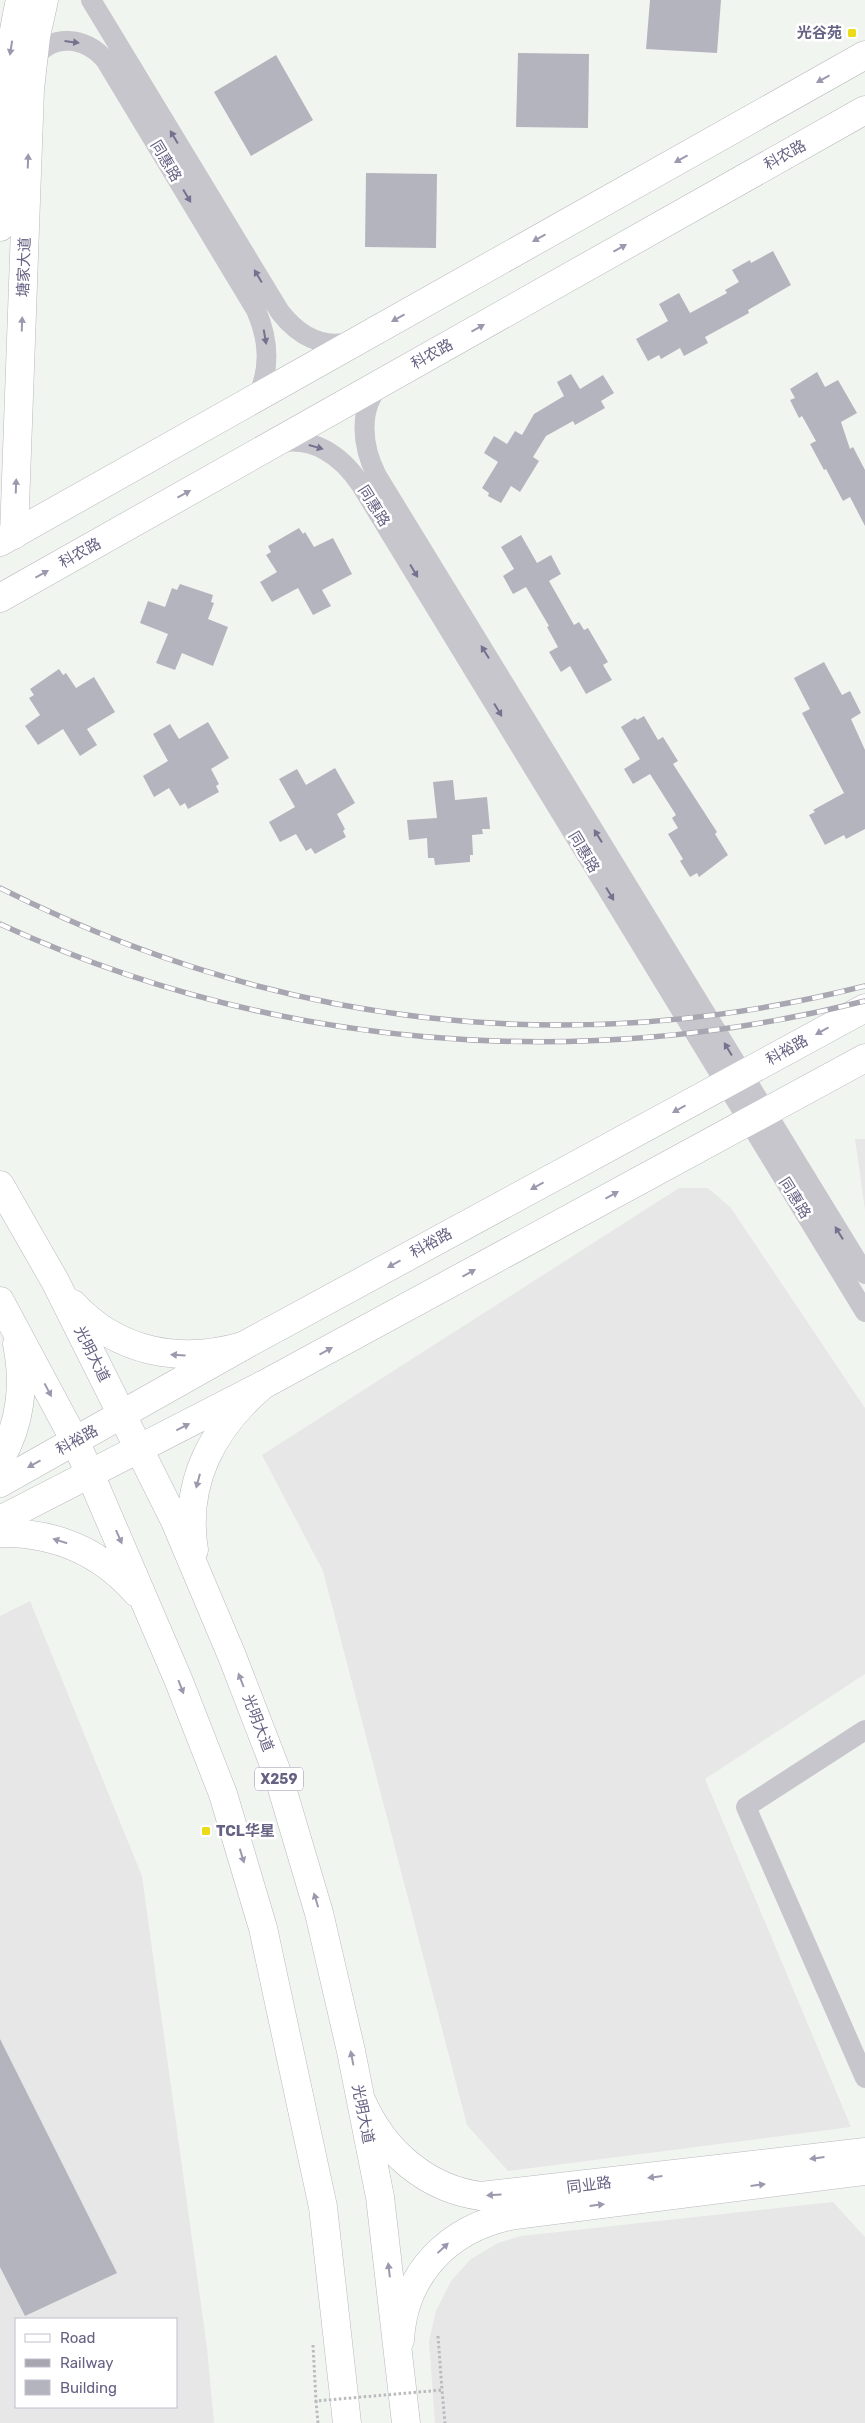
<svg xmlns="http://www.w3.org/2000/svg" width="865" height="2423" font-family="Rubik,'Noto Sans SC',sans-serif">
  <rect width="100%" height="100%" fill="#f1f5f0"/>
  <path fill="#e6e7e6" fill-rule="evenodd" d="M855 1139H865V1210Z
    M679 1188H708L731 1208 865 1408V1674L705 1779 851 2127 508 2171 467 2125 323 1571 262 1455Z
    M30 1601 142 1876 207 2348 214 2423H0V1616ZM16 2319H176V2407H16Z
    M833 2202 865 2237V2423H435L429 2341 436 2311 451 2281 471 2259 498 2243 521 2236Z"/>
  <path fill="#b4b4be" d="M650 0H721L717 53 646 49Z
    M518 53 589 54 588 128 516 127Z
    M276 55 313 120 251 156 214 92Z
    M366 173 437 174 436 248 365 247Z
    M773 251 791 285 748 310 749 313 705 337 708 343 684 356 680 348 661 359 659 355 648 361 636 339 668 321 659 304 679 293 690 313 727 293 725 290 739 282 732 270 750 260 751 263Z
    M817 372 825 387 838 380 857 413 841 422 850 449 853 447 865 470V526L850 497 843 501 826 469 824 470 810 444 816 441 802 416 799 418 790 400 795 398 790 389Z
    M571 374 580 389 603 375 614 393 601 401 605 408 575 425 573 421 546 436 533 457 539 461 520 492 511 486 501 503 488 496 489 493 482 488 498 462 484 453 494 436 507 444 515 431 522 435 534 414 564 396 557 382Z
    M299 528 303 534 305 532 314 547 333 538 352 574 322 590 331 606 313 615 298 588 272 602 260 582 277 572 266 555 271 552 268 546Z
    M521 535 537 563 551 555 561 574 549 581 574 625 579 622 584 630 588 628 608 662 603 665 612 680 586 694 570 666 561 672 549 652 558 647 547 627 549 626 526 587 513 594 503 576 514 569 501 547Z
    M180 584 213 595 211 602 214 603 208 619 228 627 213 666 182 653 175 670 156 663 168 634 140 623 148 601 165 607 172 588 177 590Z
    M824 662 842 695 850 691 861 713 851 719 865 750V829L846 839 844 835 825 845 809 815 815 812 813 810 844 793 802 713 810 709 794 678Z
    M59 669 63 675 66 673 76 688 94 677 115 712 87 729 97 745 80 756 63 729 38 745 25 726 40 715 29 698 34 695 30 689Z
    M644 716 658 740 663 737 678 761 673 764 717 832 715 834 728 855 699 877 697 873 690 877 680 861 683 859 668 834 678 828 672 818 676 815 650 774 633 784 624 769 640 759 621 727 635 718 637 720Z
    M208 722 229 758 211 769 219 784 216 786 219 792 188 809 185 803 180 806 169 788 154 797 143 776 168 761 153 734 170 724 179 739Z
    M335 768 355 803 337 814 345 829 343 831 346 837 315 854 311 848 306 851 296 834 280 842 269 822 295 807 279 779 297 769 306 785Z
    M453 780 455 800 487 797 490 829H482L483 834 472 835 473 855H470V862L435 865 434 858H428L427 838 409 840 407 820 437 818 433 782Z
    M0 2039 117 2273 25 2316 0 2267Z"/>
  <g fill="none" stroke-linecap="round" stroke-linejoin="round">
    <g stroke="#b9b8c0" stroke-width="29">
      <path id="secondary" d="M0 227C3 150 3 75 20 0
        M14 535 30 89 36 36 44 0
        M0 1483 243 1346 865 1008
        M0 1520 263 1385 865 1058
        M363 2104C385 2152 427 2189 481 2196L865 2152
        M400 2340C404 2272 450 2227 515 2215L865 2171"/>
    </g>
    <g stroke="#b9b8bf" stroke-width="29">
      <path id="primary" d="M0 542 865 55
        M0 598 865 110
        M0 1185 55 1281 175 1521 232 1656 278 1775 319 1913 351 2051 380 2197 406 2423
        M0 1301 75 1441 90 1474 178 1679 223 1794 263 1928 323 2207 347 2423
        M73 1304C118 1353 181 1364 243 1346
        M0 1459C21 1424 25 1383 17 1344
        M0 1533C55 1532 101 1552 137 1593
        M194 1550C183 1483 213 1427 263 1385"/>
    </g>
    <path stroke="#bbbbbf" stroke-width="3" stroke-dasharray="2.5 2.5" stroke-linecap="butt" d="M438 2336 442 2390
      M313 2345 316 2401"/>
    <path stroke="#c7c6cc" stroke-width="20" d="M91 0 280 312C298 335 323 350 353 341
      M33 62C49 32 87 36 106 61L256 310C269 340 271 368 257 398
      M382 383C357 408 362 447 377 476L865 1274
      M275 444C312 434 342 456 361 485L865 1312
      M865 1730 746 1807 865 2078"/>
    <use href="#secondary" stroke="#fff" stroke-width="28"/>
    <use href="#primary" stroke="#fff" stroke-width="28"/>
    <g stroke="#a8a7b1" stroke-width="5.5">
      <path id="rail" d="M0 888C275 1026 566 1062 865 986
        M0 924C271 1049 576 1074 865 1001"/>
    </g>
    <use href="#rail" stroke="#fff" stroke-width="4" stroke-dasharray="11" stroke-linecap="butt"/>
    <path stroke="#bbbbbf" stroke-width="3" stroke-dasharray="2.5 2.5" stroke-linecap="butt" d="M318 2423 316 2401 442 2390 445 2423"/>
  </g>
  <defs><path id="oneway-solid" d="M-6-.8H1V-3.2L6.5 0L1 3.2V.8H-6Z" transform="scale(1.25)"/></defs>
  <g fill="#75718e">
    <use href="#oneway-solid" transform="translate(72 42) rotate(7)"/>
    <use href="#oneway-solid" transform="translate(174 137) rotate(-121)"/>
    <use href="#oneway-solid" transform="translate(187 196) rotate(59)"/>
    <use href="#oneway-solid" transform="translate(258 276) rotate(-121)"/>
    <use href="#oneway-solid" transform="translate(265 337) rotate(80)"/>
    <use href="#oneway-solid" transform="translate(316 447) rotate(16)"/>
    <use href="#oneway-solid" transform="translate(414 571) rotate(59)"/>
    <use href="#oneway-solid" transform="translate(485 652) rotate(-122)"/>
    <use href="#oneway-solid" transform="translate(498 710) rotate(59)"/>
    <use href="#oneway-solid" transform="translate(598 836) rotate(-122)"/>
    <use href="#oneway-solid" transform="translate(610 894) rotate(59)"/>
    <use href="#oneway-solid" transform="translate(728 1049) rotate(-121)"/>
    <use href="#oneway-solid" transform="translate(839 1233) rotate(-122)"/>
  </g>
  <g fill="#9c99ae">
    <use href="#oneway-solid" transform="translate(11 48) rotate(99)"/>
    <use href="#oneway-solid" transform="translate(823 79) rotate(151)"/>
    <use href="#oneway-solid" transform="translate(681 159) rotate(151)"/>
    <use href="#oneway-solid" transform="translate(28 161) rotate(-88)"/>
    <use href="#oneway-solid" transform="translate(539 238) rotate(151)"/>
    <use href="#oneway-solid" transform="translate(620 248) rotate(-29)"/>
    <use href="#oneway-solid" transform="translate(398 318) rotate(151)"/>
    <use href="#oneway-solid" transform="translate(22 324) rotate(-88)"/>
    <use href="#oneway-solid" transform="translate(478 328) rotate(-29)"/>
    <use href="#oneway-solid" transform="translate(16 486) rotate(-88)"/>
    <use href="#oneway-solid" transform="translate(184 494) rotate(-29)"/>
    <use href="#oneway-solid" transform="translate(42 574) rotate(-29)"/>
    <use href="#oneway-solid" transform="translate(822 1031) rotate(151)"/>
    <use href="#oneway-solid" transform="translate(679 1109) rotate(151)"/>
    <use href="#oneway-solid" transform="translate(537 1186) rotate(151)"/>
    <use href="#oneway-solid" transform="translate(612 1195) rotate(-29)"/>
    <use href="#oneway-solid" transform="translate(394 1264) rotate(151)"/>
    <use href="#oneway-solid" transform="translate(469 1273) rotate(-29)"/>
    <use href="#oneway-solid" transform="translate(326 1351) rotate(-29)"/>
    <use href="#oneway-solid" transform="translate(178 1355) rotate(-176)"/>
    <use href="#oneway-solid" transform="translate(48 1390) rotate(62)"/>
    <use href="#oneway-solid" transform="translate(183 1427) rotate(-27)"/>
    <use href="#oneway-solid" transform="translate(34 1464) rotate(151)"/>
    <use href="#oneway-solid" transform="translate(198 1481) rotate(105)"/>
    <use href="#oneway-solid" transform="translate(119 1537) rotate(66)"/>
    <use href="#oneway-solid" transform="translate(60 1541) rotate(-162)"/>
    <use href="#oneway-solid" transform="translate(241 1680) rotate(-111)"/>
    <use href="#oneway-solid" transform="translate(181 1687) rotate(69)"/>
    <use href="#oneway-solid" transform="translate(242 1856) rotate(73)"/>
    <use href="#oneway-solid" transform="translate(316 1900) rotate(-107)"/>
    <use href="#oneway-solid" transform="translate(352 2058) rotate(-101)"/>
    <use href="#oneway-solid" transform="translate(817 2158) rotate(173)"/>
    <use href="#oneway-solid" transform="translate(655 2177) rotate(173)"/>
    <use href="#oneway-solid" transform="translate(758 2185) rotate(-7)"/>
    <use href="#oneway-solid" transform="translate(494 2195) rotate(177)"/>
    <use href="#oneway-solid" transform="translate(597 2205) rotate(-7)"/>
    <use href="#oneway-solid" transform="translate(443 2248) rotate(-43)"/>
    <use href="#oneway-solid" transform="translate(389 2270) rotate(-97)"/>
  </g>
  <g fill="#ecdc18" stroke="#fff" stroke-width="2">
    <rect x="847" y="28" width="10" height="10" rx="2.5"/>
    <rect x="201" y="1826" width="10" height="10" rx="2.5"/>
  </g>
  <g text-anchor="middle" stroke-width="5" stroke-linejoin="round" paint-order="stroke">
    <rect fill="#fff" stroke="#9491a8" stroke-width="1" x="255" y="1767.5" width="48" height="23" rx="4"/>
    <g font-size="14" font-weight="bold" fill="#666283">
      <text x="279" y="1784">X259</text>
    </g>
    <g font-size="15" font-weight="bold" fill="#666283" stroke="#fff" text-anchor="end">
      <text x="842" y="38">光谷苑</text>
      <text x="216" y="1836" text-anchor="start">TCL华星</text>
    </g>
    <g font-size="15" fill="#666283" stroke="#fff">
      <text transform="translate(785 155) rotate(-29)" y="5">科农路</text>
      <text transform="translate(166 161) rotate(59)" y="5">同惠路</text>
      <text transform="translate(24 267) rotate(-88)" y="5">塘家大道</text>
      <text transform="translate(432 354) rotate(-29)" y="5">科农路</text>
      <text transform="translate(374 506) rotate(58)" y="5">同惠路</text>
      <text transform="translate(80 553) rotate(-29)" y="5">科农路</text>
      <text transform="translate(584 852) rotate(59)" y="5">同惠路</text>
      <text transform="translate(787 1050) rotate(-29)" y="5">科裕路</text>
      <text transform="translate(795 1198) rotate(58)" y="5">同惠路</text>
      <text transform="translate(431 1243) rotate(-29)" y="5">科裕路</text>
      <text transform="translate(92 1354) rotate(63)" y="5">光明大道</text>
      <text transform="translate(77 1440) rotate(-29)" y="5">科裕路</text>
      <text transform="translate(258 1723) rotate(69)" y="5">光明大道</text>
      <text transform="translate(363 2114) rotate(79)" y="5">光明大道</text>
      <text transform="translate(589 2185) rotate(-7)" y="5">同业路</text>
    </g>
  </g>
  <rect x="15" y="2318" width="162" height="90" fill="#ffffff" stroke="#c2c0cd"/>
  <rect x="25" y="2334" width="25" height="8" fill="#ffffff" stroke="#c2c0cd"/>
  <text x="60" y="2343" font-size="15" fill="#666283">Road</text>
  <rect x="25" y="2359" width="25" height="8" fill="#a8a7b1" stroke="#c2c0cd"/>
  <text x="60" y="2368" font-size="15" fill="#666283">Railway</text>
  <rect x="25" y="2380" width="25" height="15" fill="#b4b4be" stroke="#c2c0cd"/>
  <text x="60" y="2393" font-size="15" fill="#666283">Building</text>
</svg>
